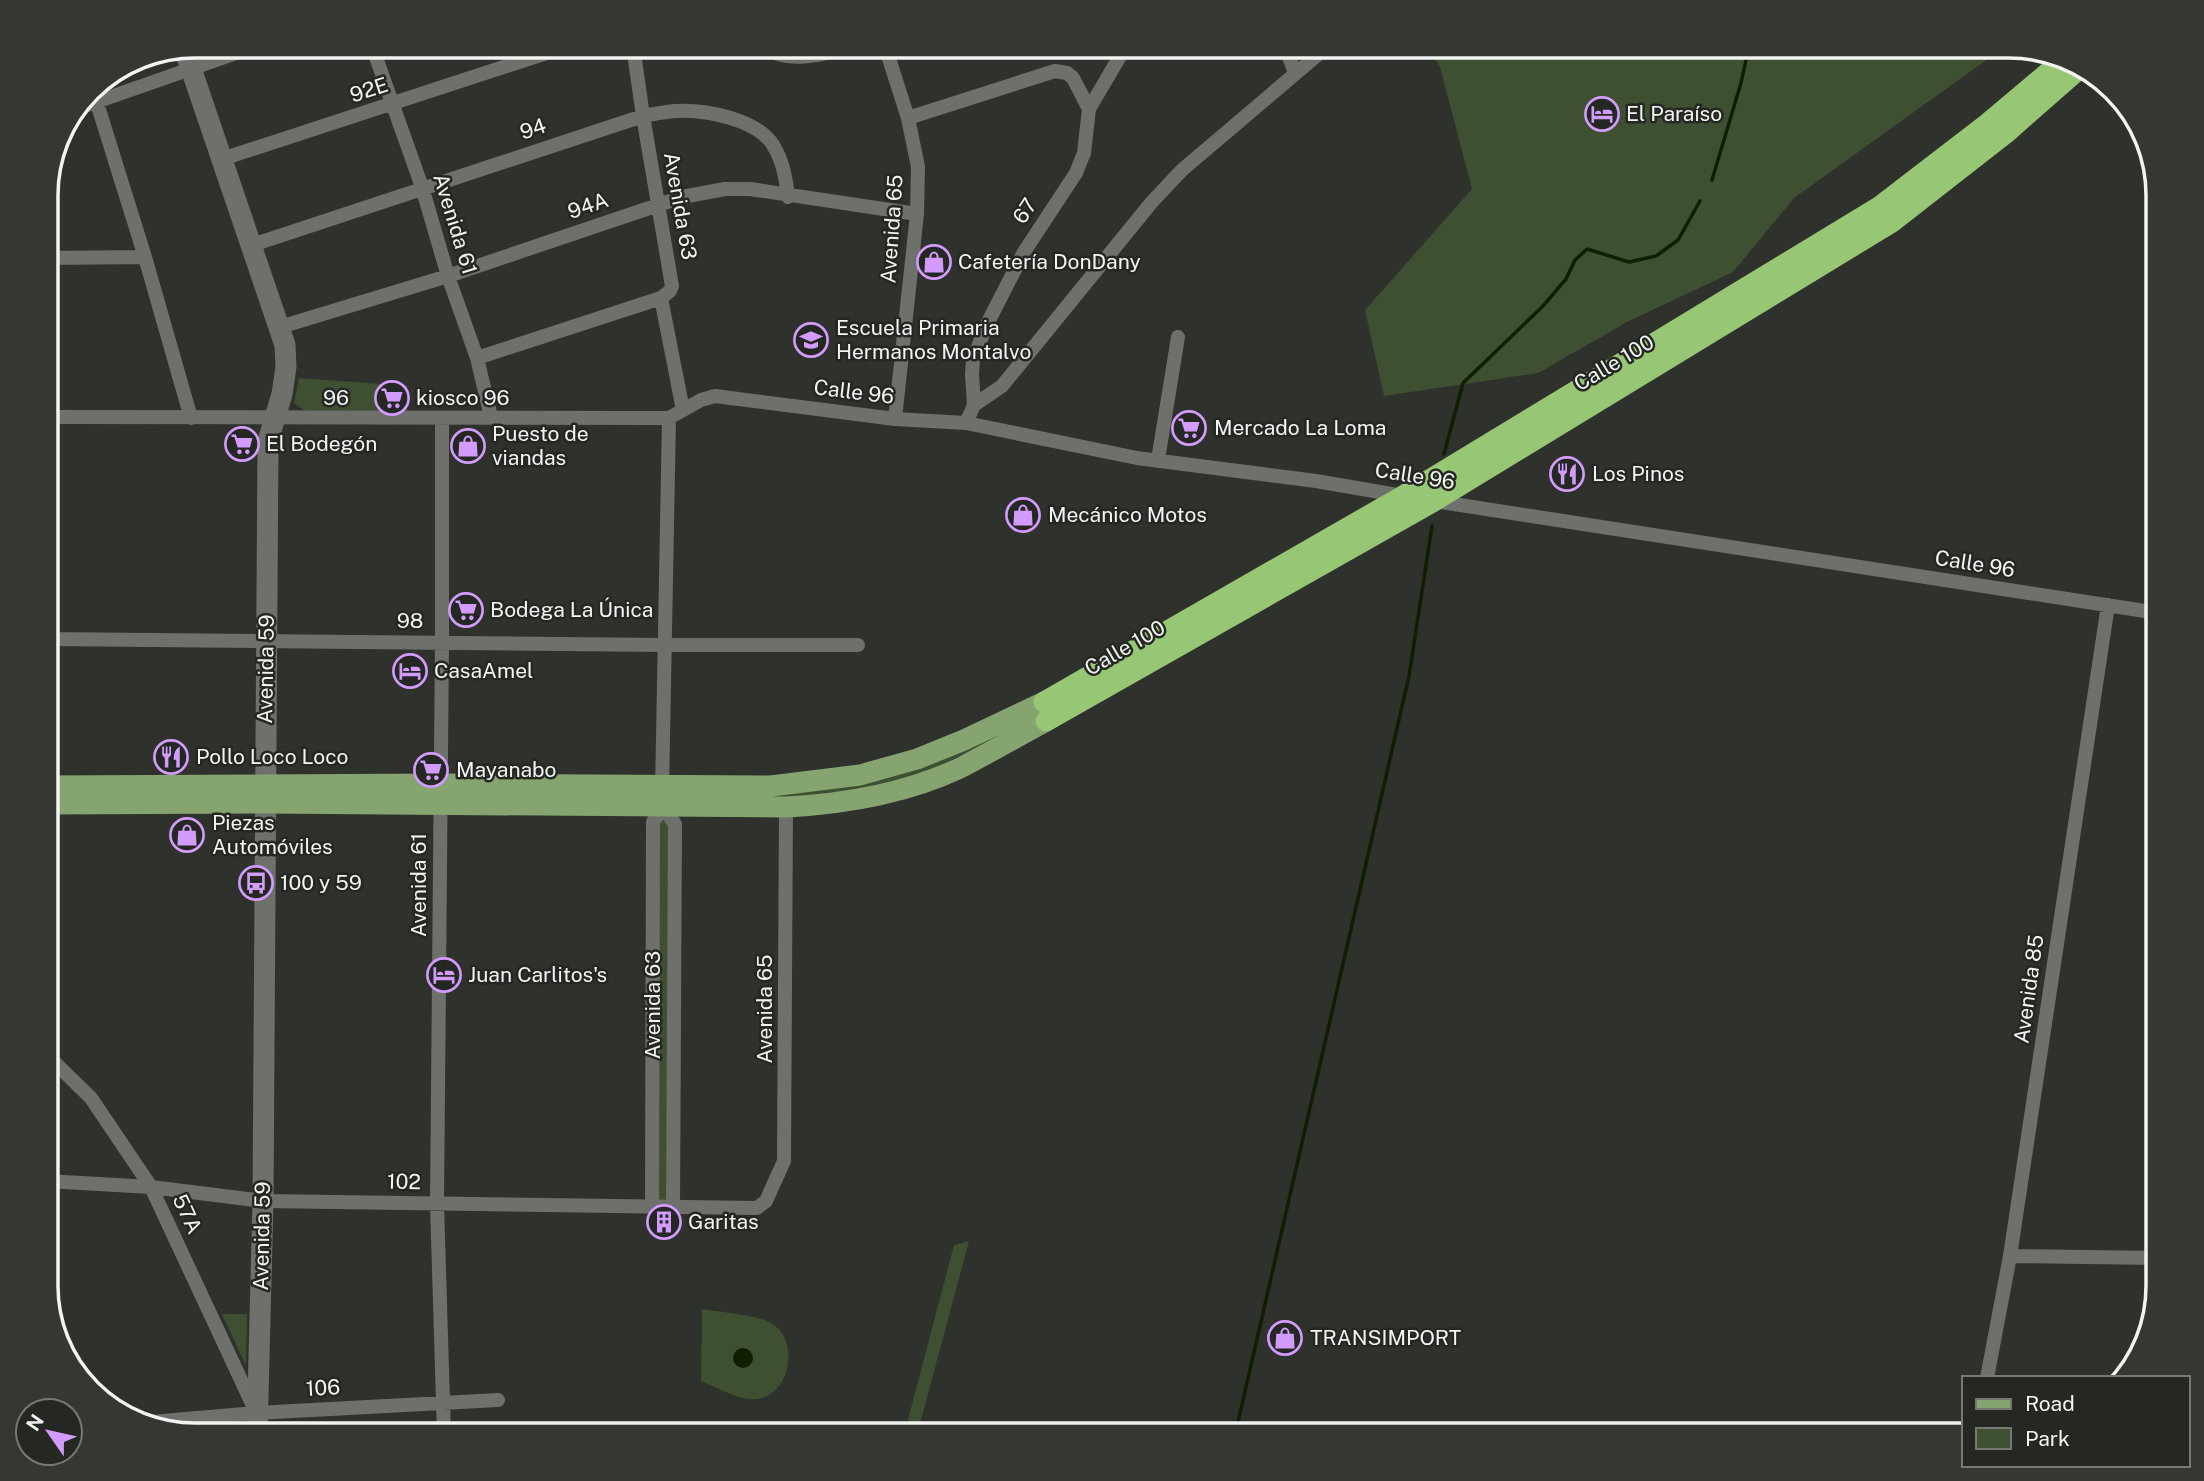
<svg xmlns="http://www.w3.org/2000/svg" width="2204" height="1481" font-family="'Public Sans',sans-serif">
  <rect width="100%" height="100%" fill="#2f312d"/>
  <path fill="#3f5032" d="M1427 46H2006L1794 198 1733 272 1629 321 1538 373 1384 396 1365 310 1472 189 1440 67Z
    M299 378 407 386V411L304 410 294 403Z
    M1049 712 920 775 864 789 783 800 668 794 862 783 919 769 1005 729Z
    M663 815 671 825 670 1203H656L657 823Z
    M969 1241 917 1435H904L954 1245Z
    M702 1309C720 1312 757 1315 771 1323 800 1339 791 1395 757 1399 739 1401 717 1387 701 1381Z
    M222 1314H247L246 1366Z"/>
  <path fill="#101f04" d="M733 1358a10 10 0 1 1 20 0a10 10 0 1 1-20 0Z"/>
  <g fill="none" stroke-linecap="round" stroke-linejoin="round">
    <path stroke="#101f04" stroke-width="3.5" d="M1712 180 1741 83 1749 46
      M1444 454 1463 383 1543 306 1566 279 1575 260 1587 249 1629 262 1656 256 1678 240 1700 201
      M1235 1435 1409 676 1432 526"/>
    <path stroke="#6d706b" stroke-width="14" d="M372 46 422 187 448 276 477 358 491 417
      M760 46C788 64 821 56 851 46
      M885 46 908 118 918 167 917 214 895 419
      M1285 46 1295 73
      M92 87 145 257 191 418
      M76 109 256 46
      M908 118 1055 71 1067 73 1073 78 1089 109
      M222 159 568 46
      M252 245 643 116C653 114 664 112 675 111 704 109 757 119 773 145 783 161 786 179 788 197
      M46 258 145 257
      M661 298 683 410
      M280 327 448 276 682 197 725 189H750L917 214
      M477 358 661 298 670 291 672 286 643 116 633 46
      M974 405 972 374 973 361 985 328 1024 252 1076 173 1084 153 1089 109 1126 46
      M46 417C254 419 461 416 669 418
      M669 418 701 400 715 396 895 419 966 423 1137 458 1316 481 1403 496
      M442 419V642L437 1204 444 1435
      M966 423 974 405 1002 386 1151 203 1182 170 1328 46
      M1158 460 1178 337
      M1434 501 2158 613
      M46 639 664 645H858
      M662 791 669 418
      M46 1054 91 1098 151 1187 256 1412
      M46 1181 151 1187 263 1201 757 1208 766 1201 784 1161 786 807
      M652 1207 653 822 663 807 675 824 673 1207
      M2010 1256 2158 1258
      M1987 1378 2010 1256 2108 605
      M151 1422 256 1413 498 1400"/>
    <path stroke="#6d706b" stroke-width="21" d="M184 48 285 345 286 367 282 394 268 441 263 1201 257 1435"/>
    <path stroke="#86a470" stroke-width="21" d="M46 786 442 784 771 786 860 775 917 759 964 740 1044 702
      M46 804 265 803 786 807C844 804 907 793 960 768 989 753 1017 737 1046 721"/>
    <path stroke="#97c674" stroke-width="21" d="M1044 702 1403 496 1879 207 1987 124 2062 61
      M1046 721 1434 501 1892 222 2006 133 2081 67"/>
  </g>
  <defs>
    <g id="hotel-ring" transform="scale(1.75)"><circle r="9.5" fill="#252723" stroke="#d39cfc" stroke-width="1.5"/><path d="M-6-4.5h1.5V1H6V5H4.5V3h-9V5H-6ZM-4 0a1.8 1.8 0 1 1 3.6 0ZM.5 0V-2.5h3Q6-2.5 6 0Z" fill="#d39cfc"/></g>
    <g id="shop-ring" transform="scale(1.75)"><circle r="9.5" fill="#252723" stroke="#d39cfc" stroke-width="1.5"/><path d="M-5-2.5h2.3a2.7 3.5 0 0 1 5.4 0H5L5.5 6h-11ZM-1.5-2.5h3a1.5 2.3 0 0 0-3 0Z" fill="#d39cfc"/></g>
    <g id="school-ring" transform="scale(1.75)"><circle r="9.5" fill="#252723" stroke="#d39cfc" stroke-width="1.5"/><path d="M0-5L7-2L0 1L-7-2ZM-4 1L0 2.5L4 1V4Q0 6-4 4Z" fill="#d39cfc"/></g>
    <g id="supermarket-ring" transform="scale(1.75)"><circle r="9.5" fill="#252723" stroke="#d39cfc" stroke-width="1.5"/><path d="M-6-5.5h2.5l.6 2H6L4.5 2H-2.5L-4.4-4H-6ZM-1.5 3.2a1.3 1.3 0 1 0 .1 0ZM3 3.2a1.3 1.3 0 1 0 .1 0Z" fill="#d39cfc"/></g>
    <g id="restaurant-ring" transform="scale(1.75)"><circle r="9.5" fill="#252723" stroke="#d39cfc" stroke-width="1.5"/><path d="M-5-6h1v4h1v-4h1v4h1v-4h1v5L-1.5 .5V6h-2V.5L-5-1ZM5-6V6H3V1.5H1.5Q1.5-4 5-6Z" fill="#d39cfc"/></g>
    <g id="bus-ring" transform="scale(1.75)"><circle r="9.5" fill="#252723" stroke="#d39cfc" stroke-width="1.5"/><path d="M-5-6H5V4H4V6H2V4H-2V6H-4V4H-5ZM-3.5-4V0h7V-4ZM-3.5 1.2v1.5H-2V1.2ZM2 1.2v1.5H3.5V1.2Z" fill="#d39cfc"/></g>
    <g id="building-ring" transform="scale(1.75)"><circle r="9.5" fill="#252723" stroke="#d39cfc" stroke-width="1.5"/><path d="M-4-6H4V6H1V3H-1V6H-4ZM-2.5-4.3h1.7v1.8h-1.7ZM.8-4.3h1.7v1.8H.8ZM-2.5-1h1.7V.8h-1.7ZM.8-1h1.7V.8H.8Z" fill="#d39cfc"/></g>
  </defs>
  <g fill-rule="evenodd">
    <use href="#hotel-ring" x="1602" y="114"/>
    <use href="#shop-ring" x="934" y="262"/>
    <use href="#school-ring" x="811" y="340"/>
    <use href="#supermarket-ring" x="392" y="398"/>
    <use href="#supermarket-ring" x="1189" y="428"/>
    <use href="#supermarket-ring" x="242" y="444"/>
    <use href="#shop-ring" x="468" y="446"/>
    <use href="#restaurant-ring" x="1567" y="474"/>
    <use href="#shop-ring" x="1023" y="515"/>
    <use href="#supermarket-ring" x="466" y="610"/>
    <use href="#hotel-ring" x="410" y="671"/>
    <use href="#restaurant-ring" x="171" y="757"/>
    <use href="#supermarket-ring" x="431" y="770"/>
    <use href="#shop-ring" x="187" y="835"/>
    <use href="#bus-ring" x="256" y="883"/>
    <use href="#hotel-ring" x="444" y="975"/>
    <use href="#building-ring" x="664" y="1222"/>
    <use href="#shop-ring" x="1285" y="1338"/>
  </g>
  <g text-anchor="middle" stroke-width="5" stroke-linejoin="round" paint-order="stroke">
    <g font-size="21" fill="#f2f4f1" stroke="#252723">
      <text transform="translate(369 90) rotate(-18)" y="7">92E</text>
      <text transform="translate(533 129) rotate(-18)" y="7">94</text>
      <text transform="translate(588 206) rotate(-19)" y="7">94A</text>
      <text transform="translate(680 206) rotate(80)" y="7">Avenida 63</text>
      <text transform="translate(1025 211) rotate(-56)" y="7">67</text>
      <text transform="translate(455 224) rotate(73)" y="7">Avenida 61</text>
      <text transform="translate(892 229) rotate(-86)" y="7">Avenida 65</text>
      <text transform="translate(1614 363) rotate(-31)" y="7">Calle 100</text>
      <text transform="translate(854 392) rotate(7)" y="7">Calle 96</text>
      <text x="336" y="405">96</text>
      <text transform="translate(1415 476) rotate(9)" y="7">Calle 96</text>
      <text transform="translate(1975 564) rotate(9)" y="7">Calle 96</text>
      <text x="410" y="628">98</text>
      <text transform="translate(1125 648) rotate(-30)" y="7">Calle 100</text>
      <text transform="translate(266 669) rotate(-89)" y="7">Avenida 59</text>
      <text transform="translate(419 885) rotate(-90)" y="7">Avenida 61</text>
      <text transform="translate(2029 989) rotate(-82)" y="7">Avenida 85</text>
      <text transform="translate(653 1005) rotate(-90)" y="7">Avenida 63</text>
      <text transform="translate(765 1009) rotate(-90)" y="7">Avenida 65</text>
      <text transform="translate(404 1182) rotate(1)" y="7">102</text>
      <text transform="translate(187 1214) rotate(65)" y="7">57A</text>
      <text transform="translate(262 1236) rotate(-89)" y="7">Avenida 59</text>
      <text transform="translate(323 1388) rotate(-3)" y="7">106</text>
    </g>
    <g font-size="21" fill="#f2f4f1" stroke="#252723" text-anchor="start">
      <text x="1626" y="121">El Paraíso</text>
      <text x="958" y="269">Cafetería DonDany</text>
      <text x="836" y="335">Escuela Primaria<tspan x="836" dy="24">Hermanos Montalvo</tspan></text>
      <text x="416" y="405">kiosco 96</text>
      <text x="1214" y="435">Mercado La Loma</text>
      <text x="492" y="441">Puesto de<tspan x="492" dy="24">viandas</tspan></text>
      <text x="266" y="451">El Bodegón</text>
      <text x="1592" y="481">Los Pinos</text>
      <text x="1048" y="522">Mecánico Motos</text>
      <text x="490" y="617">Bodega La Única</text>
      <text x="434" y="678">CasaAmel</text>
      <text x="196" y="764">Pollo Loco Loco</text>
      <text x="456" y="777">Mayanabo</text>
      <text x="212" y="830">Piezas<tspan x="212" dy="24">Automóviles</tspan></text>
      <text x="280" y="890">100 y 59</text>
      <text x="468" y="982">Juan Carlitos's</text>
      <text x="688" y="1229">Garitas</text>
      <text x="1310" y="1345">TRANSIMPORT</text>
    </g>
  </g>
  <path d="M0 0H2204V1481H0ZM195 58H2009A137 137 0 0 1 2146 195V1286A137 137 0 0 1 2009 1423H195A137 137 0 0 1 58 1286V195A137 137 0 0 1 195 58Z" fill="#353733" fill-rule="evenodd"/>
  <path fill="none" stroke="#f2f4f1" stroke-width="3.5" d="M195 58H2009A137 137 0 0 1 2146 195V1286A137 137 0 0 1 2009 1423H195A137 137 0 0 1 58 1286V195A137 137 0 0 1 195 58Z"/>
  <rect x="1962" y="1376" width="228" height="91" fill="#252723" stroke="#777975" stroke-width="2"/>
  <rect x="1976" y="1399" width="35" height="10" fill="#86a470" stroke="#777975" stroke-width="2"/>
  <text x="2025" y="1411" font-size="21" fill="#f2f4f1">Road</text>
  <rect x="1976" y="1428" width="35" height="21" fill="#3f5032" stroke="#777975" stroke-width="2"/>
  <text x="2025" y="1446" font-size="21" fill="#f2f4f1">Park</text>
  <g transform="translate(49 1432) rotate(304)"><circle r="33" fill="#252723" stroke="#777975" stroke-width="2"/>
  <path d="M0-5L12 26L0 18L-12 26Z" fill="#d39cfc"/>
  <text y="-10" font-size="19" font-weight="bold" text-anchor="middle" fill="#f2f4f1">N</text>
  </g>
</svg>
